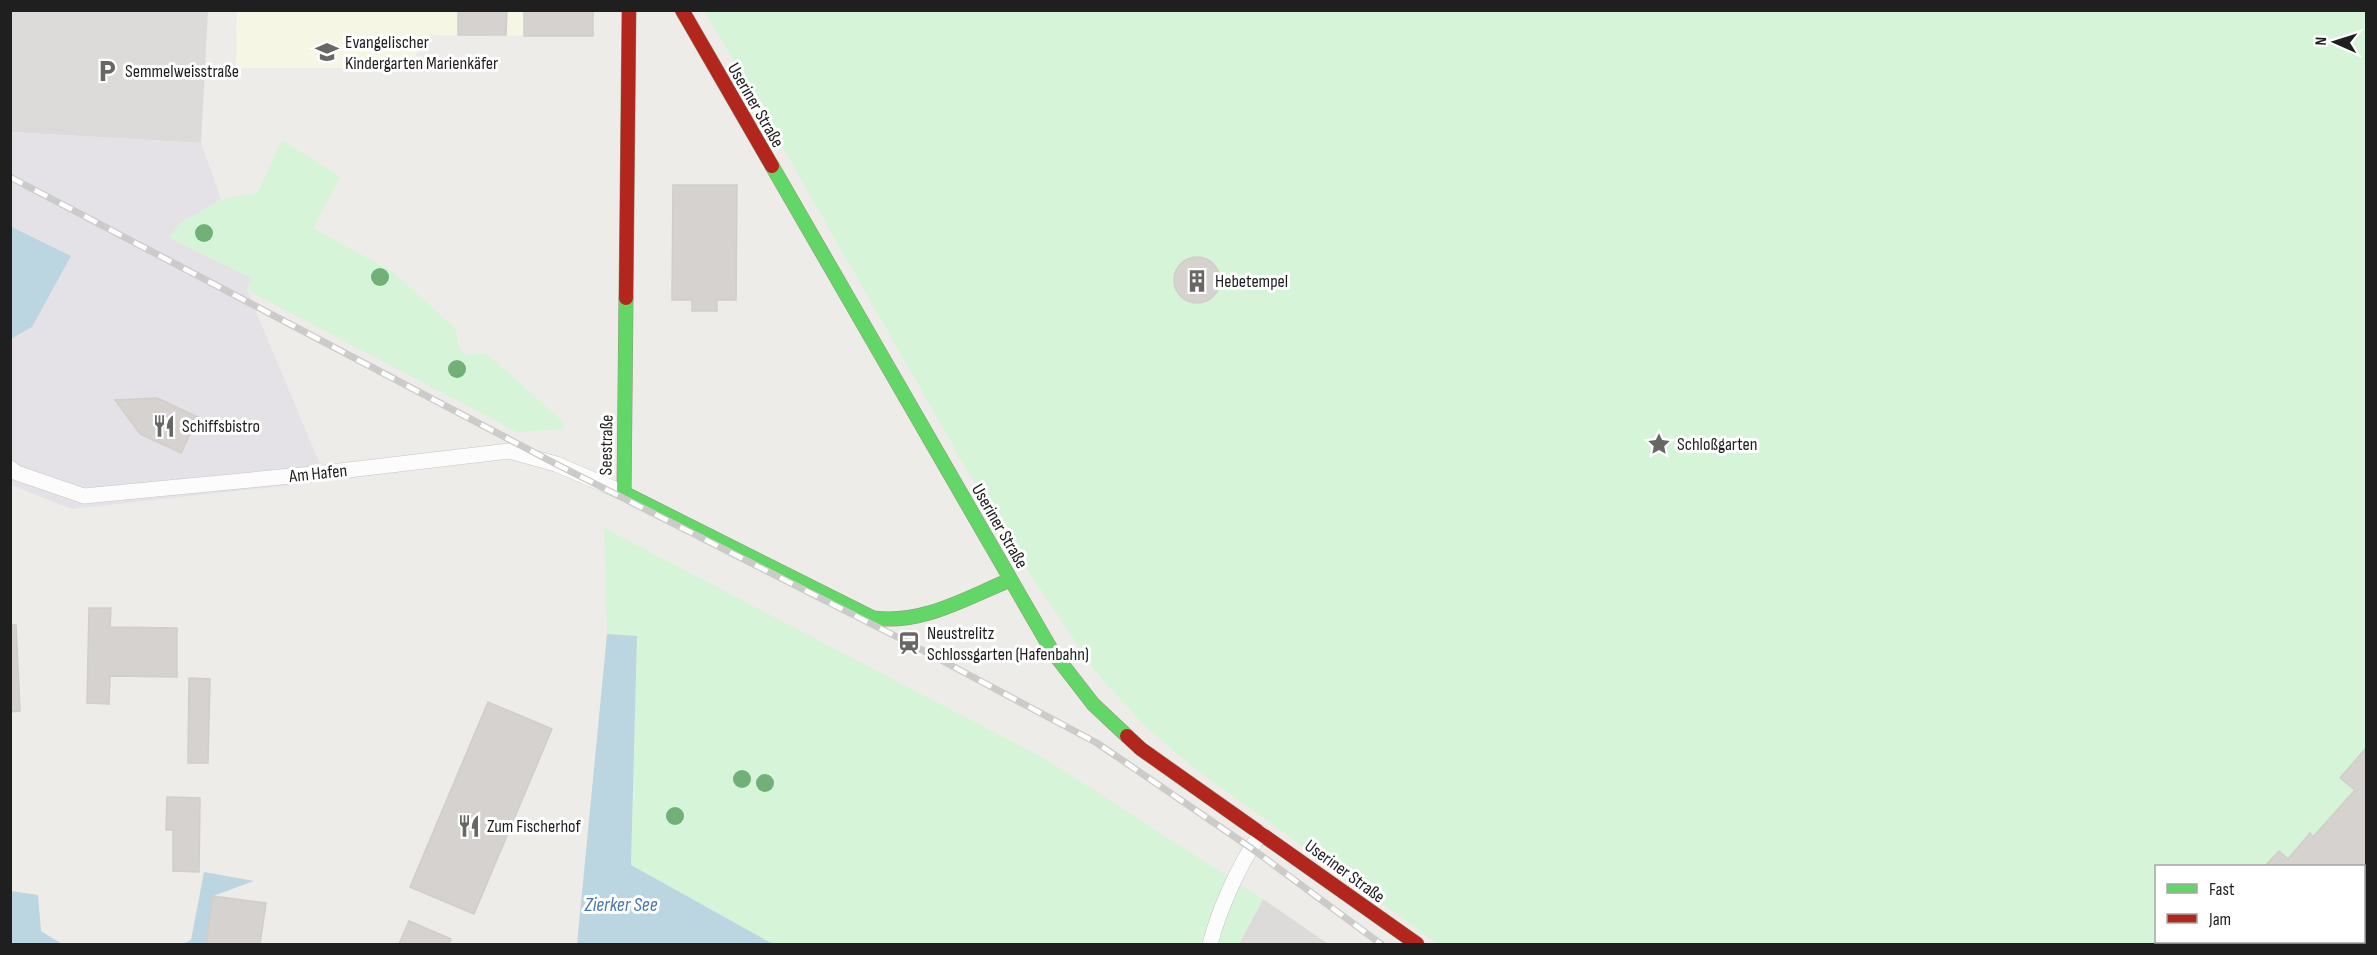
<svg xmlns="http://www.w3.org/2000/svg" width="2377" height="955" font-family="'Sofia Sans Condensed',sans-serif">
  <rect width="100%" height="100%" fill="#eeece8"/>
  <path fill="#f6f6e4" d="M237 11H593V36L432 35 405 68H236Z"/>
  <path fill="#dcdbd9" d="M10 11H208L201 143 11 132Z
    M1263 899 1328 944H1239Z"/>
  <path fill="#d6f4d8" fill-rule="evenodd" d="M705 11H2366V944H1438L1194 768 1144 725 1096 672 1006 538ZM2156 866H2364V942H2156Z
    M282 140 340 177 313 228 393 272 456 329 458 347 465 355 486 353 563 422 564 429 517 432 247 290 251 279 169 238C176 211 232 193 257 194Z
    M604 528 1047 760 1263 899 1239 944H773L631 865 637 637 607 634Z"/>
  <path fill="#e4e2e7" d="M10 132 201 143 221 199 180 223 169 238 251 278 247 290 327 481 72 509 11 485V339L32 327 71 256 11 226Z"/>
  <path fill="#bbd6e1" d="M10 226 71 256 32 327 11 339Z
    M607 634 637 636 631 865 773 944H577Z
    M204 872 254 881 213 896 206 944H183L191 940Z
    M11 891 38 895 41 931 62 944H11Z"/>
  <path fill="#d5d2cf" stroke="#d1cec9" stroke-width="1.5" d="M524 10H593V36H524Z
    M458 11H507L506 35H458Z
    M673 185H737L736 300H717V311H692V300H672Z
    M1174 280a23 23 0 1 1 46 0a23 23 0 1 1-46 0Z
    M157 398 198 417 181 453 140 434 115 400Z
    M89 608H111L110 627 177 628V677L110 676 109 704 87 703Z
    M10 625H16L20 711 10 712Z
    M189 678 210 679 208 763H188Z
    M488 702 552 729 474 914 410 887Z
    M2366 748V865L2364 869V866H2265L2279 851 2288 859 2310 833 2313 837 2355 790 2340 778Z
    M167 797 200 798 199 872 173 871V830H166Z
    M213 896 266 903 260 944H206Z
    M409 921 451 939 449 944H399Z
    M2364 926 2366 928V944H2235L2231 942H2364Z"/>
  <g fill="none" stroke-linecap="round" stroke-linejoin="round">
    <g stroke="#c6c6c4" stroke-width="16">
      <path id="lane" d="M10 468 17 473 84 496 323 473 509 451 556 464 624 493
        M1210 944C1220 907 1239 865 1261 833"/>
    </g>
    <g stroke="#94987f" stroke-width="15">
      <path id="fast" d="M772 166 1052 651 1093 704 1127 736
        M626 298 624 493 873 618C922 625 966 598 1010 580"/>
    </g>
    <g stroke="#94987f" stroke-width="15">
      <path id="jam" d="M682 10 772 166
        M626 298 629 10
        M1127 736 1141 749 1417 944"/>
    </g>
    <use href="#lane" stroke="#fcfcfc" stroke-width="15"/>
    <use href="#fast" stroke="#63d668" stroke-width="14"/>
    <use href="#jam" stroke="#b3261e" stroke-width="14"/>
    <g stroke="#cbcbca" stroke-width="7">
      <path id="rail" d="M10 177 556 464 909 643 1097 743 1251 848 1381 944"/>
    </g>
    <use href="#rail" stroke="#fff" stroke-width="4.5" stroke-dasharray="14" stroke-linecap="butt"/>
  </g>
  <g fill="#71b178">
    <circle cx="204" cy="233" r="9"/>
    <circle cx="380" cy="277" r="9"/>
    <circle cx="457" cy="369" r="9"/>
    <circle cx="742" cy="779" r="9"/>
    <circle cx="765" cy="783" r="9"/>
    <circle cx="675" cy="816" r="9"/>
  </g>
  <defs>
    <g id="school-bare" transform="scale(1.8)"><path d="M0-5L7-2L0 1L-7-2ZM-4 1L0 2.5L4 1V4Q0 6-4 4Z" fill="#676765" stroke="#fff" stroke-width="2.5" paint-order="stroke"/></g>
    <g id="parking-bare" transform="scale(1.8)"><path d="M-3.5-5.5H1a3.5 3.5 0 0 1 0 7H-1V5.5H-3.5ZM-1-3.4V-.6H.8a1.4 1.4 0 0 0 0-2.8Z" fill="#676765" stroke="#fff" stroke-width="2.5" paint-order="stroke"/></g>
    <g id="building-bare" transform="scale(1.8)"><path d="M-4-6H4V6H1V3H-1V6H-4ZM-2.5-4.3h1.7v1.8h-1.7ZM.8-4.3h1.7v1.8H.8ZM-2.5-1h1.7V.8h-1.7ZM.8-1h1.7V.8H.8Z" fill="#676765" stroke="#fff" stroke-width="2.5" paint-order="stroke"/></g>
    <g id="restaurant-bare" transform="scale(1.8)"><path d="M-5-6h1v4h1v-4h1v4h1v-4h1v5L-1.5 .5V6h-2V.5L-5-1ZM5-6V6H3V1.5H1.5Q1.5-4 5-6Z" fill="#676765" stroke="#fff" stroke-width="2.5" paint-order="stroke"/></g>
    <g id="sight-bare" transform="scale(1.8)"><path d="M0-6L1.8-2.2L6-1.7L2.9 1.2L3.7 5.4L0 3.3L-3.7 5.4L-2.9 1.2L-6-1.7L-1.8-2.2Z" fill="#676765" stroke="#fff" stroke-width="2.5" paint-order="stroke"/></g>
    <g id="station-bare" transform="scale(1.8)"><path d="M-3-6H3Q5-6 5-4V2Q5 4 3 4L4.5 6H3L1.5 4h-3L-3 6H-4.5L-3 4Q-5 4-5 2V-4Q-5-6-3-6ZM-3.5-4v3h7v-3ZM-3.5 1v1.5H-2V1ZM2 1v1.5H3.5V1Z" fill="#676765" stroke="#fff" stroke-width="2.5" paint-order="stroke"/></g>
  </defs>
  <g fill-rule="evenodd">
    <use href="#school-bare" x="327" y="52"/>
    <use href="#parking-bare" x="107" y="71"/>
    <use href="#building-bare" x="1197" y="281"/>
    <use href="#restaurant-bare" x="164" y="426"/>
    <use href="#sight-bare" x="1659" y="444"/>
    <use href="#station-bare" x="909" y="643"/>
    <use href="#restaurant-bare" x="469" y="826"/>
  </g>
  <g text-anchor="middle" stroke-width="6" stroke-linejoin="round" paint-order="stroke">
    <g font-size="18" fill="#1f1f1f" stroke="#fff" text-anchor="start">
      <text x="345" y="48">Evangelischer<tspan x="345" dy="21">Kindergarten Marienkäfer</tspan></text>
      <text x="125" y="77">Semmelweisstraße</text>
      <text x="1215" y="287">Hebetempel</text>
      <text x="182" y="432">Schiffsbistro</text>
      <text x="1677" y="450">Schloßgarten</text>
      <text x="927" y="639">Neustrelitz<tspan x="927" dy="21">Schlossgarten (Hafenbahn)</tspan></text>
      <text x="487" y="832">Zum Fischerhof</text>
    </g>
    <g font-size="18" fill="#1f1f1f" stroke="#fff">
      <text transform="translate(756 105) rotate(60)" y="6">Useriner Straße</text>
      <text transform="translate(606 445) rotate(-89)" y="6">Seestraße</text>
      <text transform="translate(318 473) rotate(-6)" y="6">Am Hafen</text>
      <text transform="translate(1000 526) rotate(60)" y="6">Useriner Straße</text>
      <text transform="translate(1345 871) rotate(36)" y="6">Useriner Straße</text>
    </g>
    <g font-size="20" font-style="italic" fill="#4a76b1" stroke="#fff">
      <text x="621" y="911">Zierker See</text>
    </g>
  </g>
  <rect width="2377" height="955" fill="none" stroke="#1f1f1f" stroke-width="24"/>
  <rect x="2155" y="865" width="210" height="78" fill="#ffffff" stroke="#a5a5a5" stroke-width="1.5"/>
  <rect x="2167" y="884" width="30" height="9" fill="#63d668" stroke="#a5a5a5" stroke-width="1.5"/>
  <text x="2209" y="895" font-size="18" fill="#1f1f1f">Fast</text>
  <rect x="2167" y="914" width="30" height="9" fill="#b3261e" stroke="#a5a5a5" stroke-width="1.5"/>
  <text x="2209" y="925" font-size="18" fill="#1f1f1f">Jam</text>
  <g transform="translate(2335 42) rotate(273)" stroke="#ffffff" stroke-width="4.5" paint-order="stroke">
  <path d="M0-4.5L10 22L0 15L-10 22Z" fill="#1f1f1f"/>
  <text y="-9" font-size="16" font-weight="bold" text-anchor="middle" fill="#1f1f1f">N</text>
  </g>
</svg>
